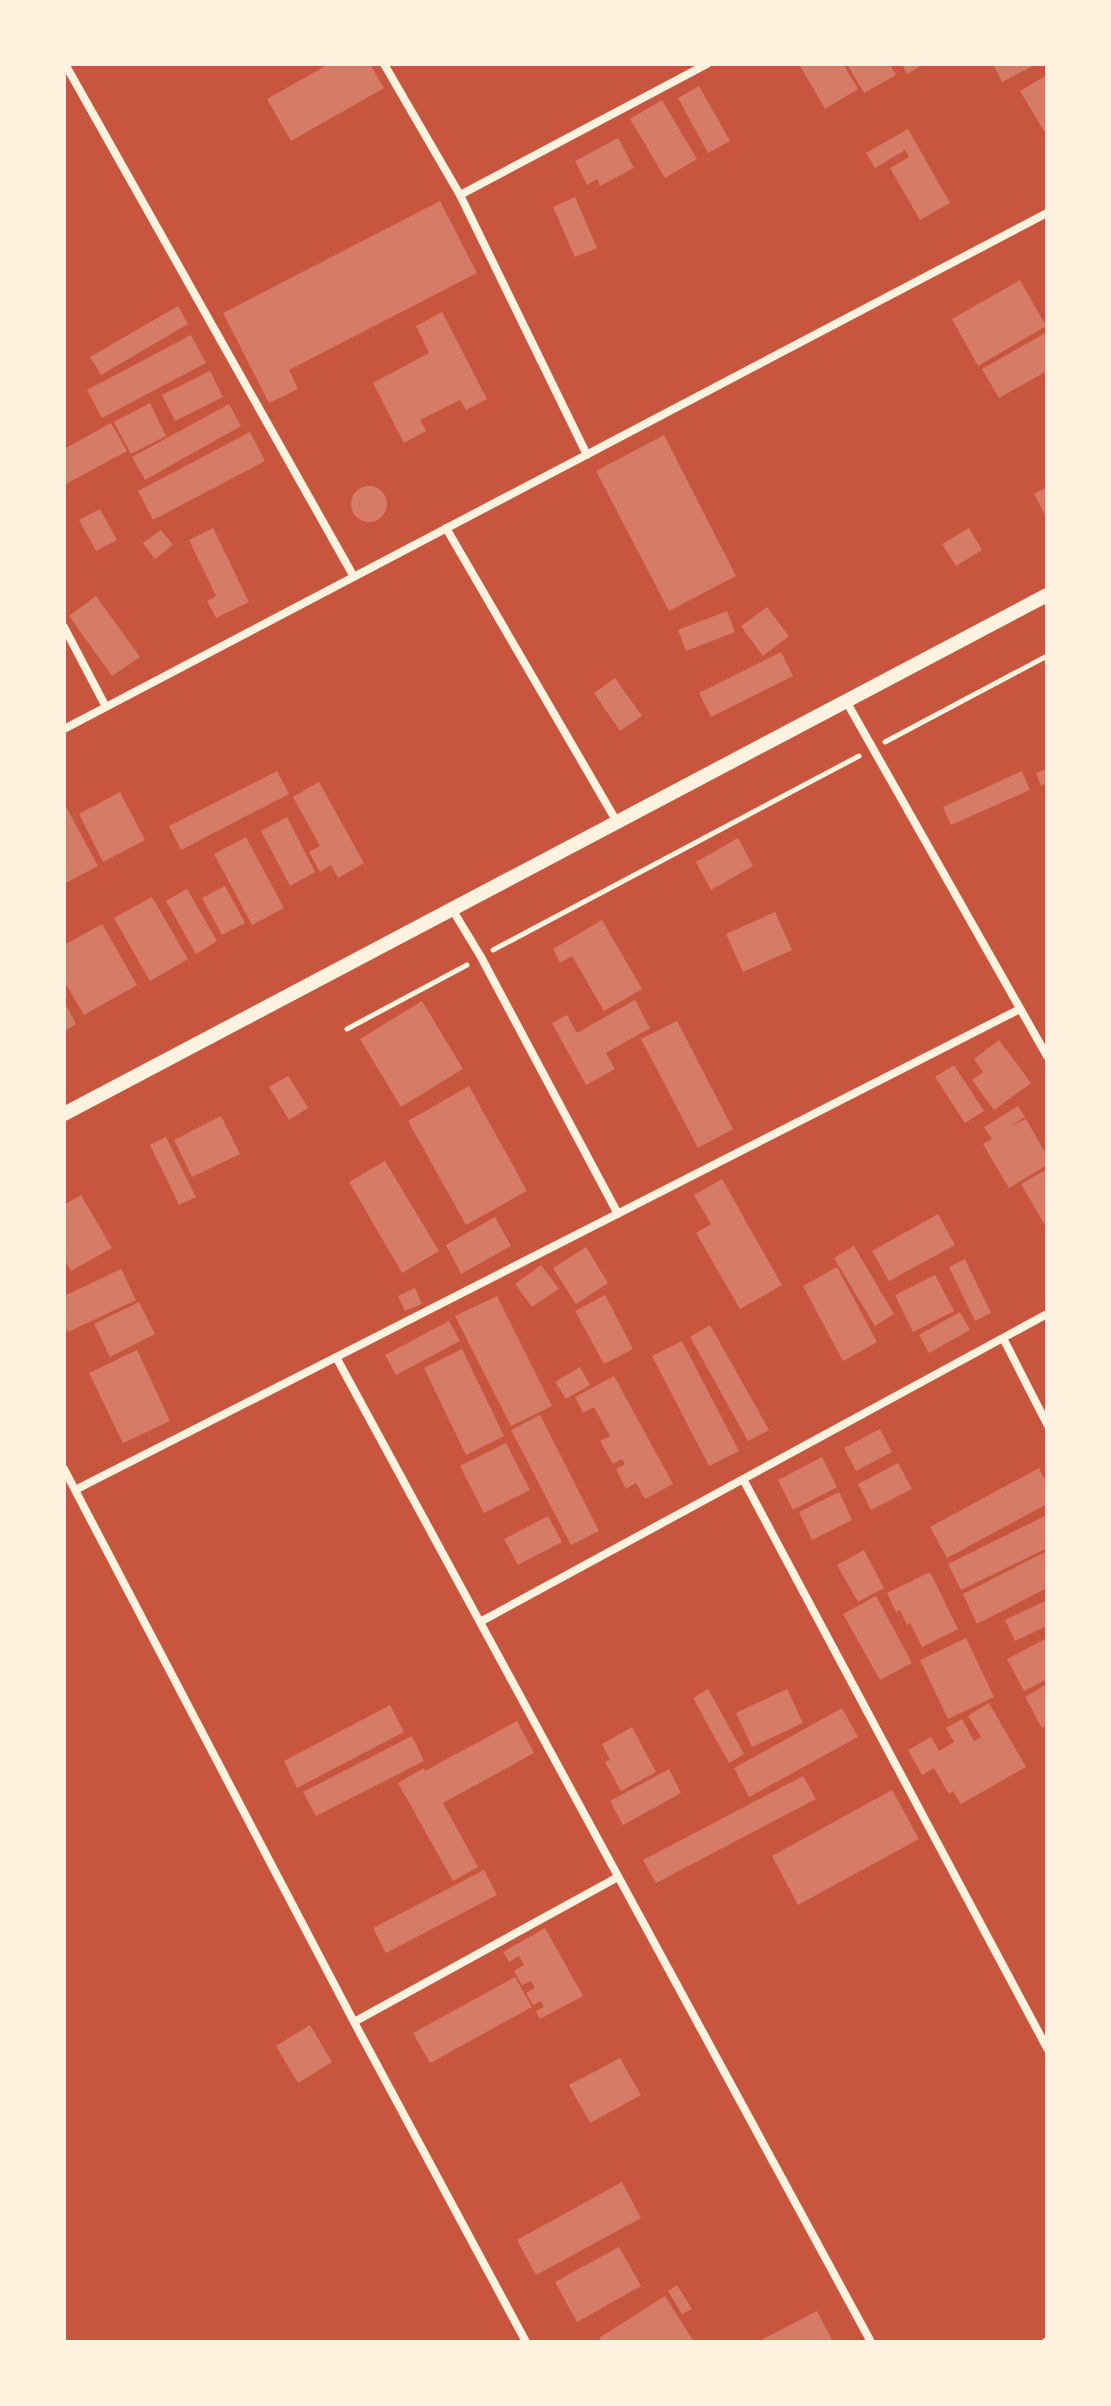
<svg xmlns="http://www.w3.org/2000/svg" width="1111" height="2406" font-family="Cabin,sans-serif">
  <rect width="100%" height="100%" fill="#c8553d"/>
  <path fill="#d67c66" d="M329 64H370L384 88 291 141 267 99Z
    M799 64H843L858 89 825 109Z
    M847 64H890L896 75 864 93Z
    M902 64H924L907 74Z
    M993 64H1037L1002 82Z
    M1047 75V136L1020 91Z
    M699 86 730 141 708 153 678 98Z
    M662 100 697 159 665 178 630 119Z
    M908 129 950 203 920 220 890 168 909 157 905 150 875 168 866 153Z
    M618 138 634 168 600 186 597 179 587 185 575 161Z
    M575 197 597 248 575 257 553 207Z
    M440 201 477 273 289 370 298 389 269 403 223 313Z
    M1020 280 1046 326 978 366 952 319Z
    M178 306 188 324 101 375 90 357Z
    M442 312 487 399 466 410 460 400 420 420 426 431 404 443 373 383 429 353 416 326Z
    M1047 332V371L999 398 982 369Z
    M191 335 206 363 102 418 87 390Z
    M210 371 223 397 175 421 162 395Z
    M150 403 166 436 131 454 114 422Z
    M229 404 241 426 145 480 132 457Z
    M111 423 127 451 64 485V449Z
    M250 432 265 461 153 520 138 491Z
    M664 435 736 576 669 611 596 471Z
    M351 504a18 18 0 1 1 36 0a18 18 0 1 1-36 0Z
    M1047 487V518L1034 494Z
    M100 509 117 540 96 551 79 520Z
    M213 528 249 602 216 618 207 601 216 596 189 540Z
    M969 528 982 550 956 566 942 544Z
    M161 530 173 545 155 559 143 543Z
    M96 596 140 657 112 676 69 616Z
    M767 607 789 636 763 656 741 626Z
    M727 611 735 632 686 651 678 630Z
    M781 652 793 676 711 717 699 693Z
    M615 678 642 716 620 731 594 693Z
    M1047 769V783L1041 786 1036 773Z
    M277 771 289 794 181 850 169 826Z
    M1022 771 1030 790 951 825 943 807Z
    M319 782 364 863 338 878 331 865 320 872 309 852 320 846 293 797Z
    M120 792 145 840 103 862 79 814Z
    M64 803 98 866 64 884Z
    M287 817 315 872 290 886 261 831Z
    M246 837 284 908 252 925 214 854Z
    M738 838 753 866 711 890 696 862Z
    M225 886 245 923 222 935 202 898Z
    M187 889 217 941 196 954 166 901Z
    M152 897 188 959 150 981 114 918Z
    M775 912 792 950 743 972 726 934Z
    M602 920 642 989 604 1011 572 956 560 963 553 949Z
    M102 924 137 985 84 1015 64 981V945Z
    M635 1000 650 1028 606 1053 615 1069 586 1085 552 1023 567 1015 577 1033Z
    M64 1001 76 1024 64 1031Z
    M422 1001 463 1069 401 1107 360 1039Z
    M677 1021 733 1129 698 1148 641 1039Z
    M999 1040 1031 1083 994 1110 972 1080 983 1072 974 1059Z
    M954 1065 984 1111 965 1123 935 1077Z
    M288 1076 308 1108 289 1120 269 1087Z
    M469 1086 527 1191 466 1225 408 1121Z
    M1018 1106 1025 1117 1011 1126 1026 1119 1047 1156V1165L1009 1188 983 1144 992 1139 984 1127Z
    M221 1116 240 1154 192 1177 174 1140Z
    M166 1137 196 1197 179 1205 150 1145Z
    M385 1161 439 1251 402 1273 349 1182Z
    M1047 1169V1229L1021 1184Z
    M722 1179 782 1285 740 1309 696 1233 711 1224 694 1195Z
    M81 1195 112 1248 71 1271 64 1259V1205Z
    M938 1214 955 1245 889 1281 872 1251Z
    M495 1217 511 1246 461 1274 446 1245Z
    M854 1246 894 1314 875 1326 834 1258Z
    M586 1247 608 1283 576 1304 553 1268Z
    M965 1259 991 1313 975 1321 949 1267Z
    M541 1265 559 1289 532 1307 515 1284Z
    M837 1267 877 1342 843 1361 803 1286Z
    M121 1269 136 1300 68 1332 64 1324V1296Z
    M935 1275 954 1311 913 1332 895 1295Z
    M415 1288 422 1304 405 1311 398 1296Z
    M605 1295 633 1349 604 1364 575 1311Z
    M497 1296 552 1406 511 1426 455 1316Z
    M139 1302 155 1334 110 1357 94 1324Z
    M960 1312 970 1330 929 1353 919 1335Z
    M449 1321 460 1341 396 1375 385 1355Z
    M710 1325 769 1430 748 1441 690 1337Z
    M682 1341 739 1451 709 1466 652 1356Z
    M462 1349 504 1436 466 1455 424 1368Z
    M137 1350 170 1421 123 1443 89 1373Z
    M580 1367 590 1385 566 1399 555 1382Z
    M614 1376 673 1484 645 1499 636 1483 626 1489 616 1469 625 1464 622 1459 613 1464 600 1441 610 1436 594 1407 583 1413 575 1397Z
    M540 1415 599 1531 571 1545 511 1430Z
    M880 1429 892 1452 856 1471 844 1448Z
    M506 1443 530 1490 484 1513 460 1466Z
    M822 1457 837 1487 793 1510 778 1480Z
    M898 1463 912 1489 871 1510 858 1484Z
    M1039 1468 1047 1483V1504L947 1558 930 1527Z
    M839 1492 852 1520 812 1540 799 1512Z
    M1047 1515V1548L961 1590 948 1564Z
    M548 1516 562 1542 518 1565 504 1539Z
    M864 1550 884 1588 858 1602 837 1565Z
    M1047 1551V1588L977 1624 963 1594Z
    M930 1572 958 1629 922 1647 910 1623 907 1625 900 1610 896 1612 887 1593Z
    M876 1596 912 1663 880 1680 843 1614Z
    M1047 1600V1626L1015 1641 1005 1620Z
    M966 1638 994 1697 948 1719 920 1660Z
    M1047 1638V1679L1024 1691 1007 1659Z
    M1047 1684V1725L1042 1728 1025 1697Z
    M708 1689 744 1754 729 1763 693 1698Z
    M787 1689 803 1723 752 1747 736 1713Z
    M989 1703 1026 1767 961 1804 953 1791 949 1794 934 1768 922 1775 908 1750 931 1737 939 1751 954 1742 946 1728 962 1719 974 1741 981 1737 968 1716Z
    M390 1705 404 1732 297 1788 284 1761Z
    M842 1708 858 1737 749 1797 734 1768Z
    M517 1721 534 1753 443 1803 478 1867 453 1881 398 1783 424 1768 425 1771Z
    M632 1727 656 1772 621 1791 605 1762 610 1760 602 1744Z
    M412 1736 424 1761 316 1816 303 1792Z
    M669 1769 681 1793 623 1825 610 1801Z
    M803 1776 816 1799 656 1883 643 1860Z
    M892 1790 919 1839 798 1905 772 1856Z
    M484 1870 497 1895 386 1953 373 1928Z
    M545 1928 583 1996 540 2019 536 2011 544 2007 541 2001 533 2005 526 1993 535 1988 531 1981 522 1985 514 1971 524 1965 519 1956 509 1962 503 1952Z
    M515 1977 532 2007 430 2063 413 2033Z
    M310 2025 332 2062 298 2083 276 2046Z
    M620 2058 641 2095 590 2123 569 2085Z
    M622 2182 641 2218 536 2275 517 2240Z
    M619 2247 641 2286 577 2322 555 2282Z
    M677 2285 692 2309 682 2314 668 2291Z
    M665 2296 694 2342H601L599 2338Z
    M817 2311 833 2342H757Z"/>
  <g fill="none" stroke-linecap="round" stroke-linejoin="round">
    <path stroke="#fff3e0" stroke-width="5" d="M885 742 1047 656
      M493 950 859 756
      M347 1029 467 965"/>
    <path stroke="#fff3e0" stroke-width="8" d="M65 64 354 577
      M384 64 460 195 587 455
      M460 195 707 64
      M446 528 617 822
      M64 627 106 707
      M846 701 1047 1056
      M64 729 1047 213
      M452 909 481 957 618 1214
      M1003 1338 1047 1424
      M336 1357 871 2342
      M64 1469 354 2022 526 2342
      M743 1479 1047 2048
      M75 1490 1020 1009
      M480 1622 1047 1314
      M354 2022 618 1877
      M1046 2342H1047"/>
    <path stroke="#fff3e0" stroke-width="14" d="M64 1114 1047 595"/>
  </g>
  <rect width="1111" height="2406" fill="none" stroke="#fff3e0" stroke-width="132"/>
</svg>
